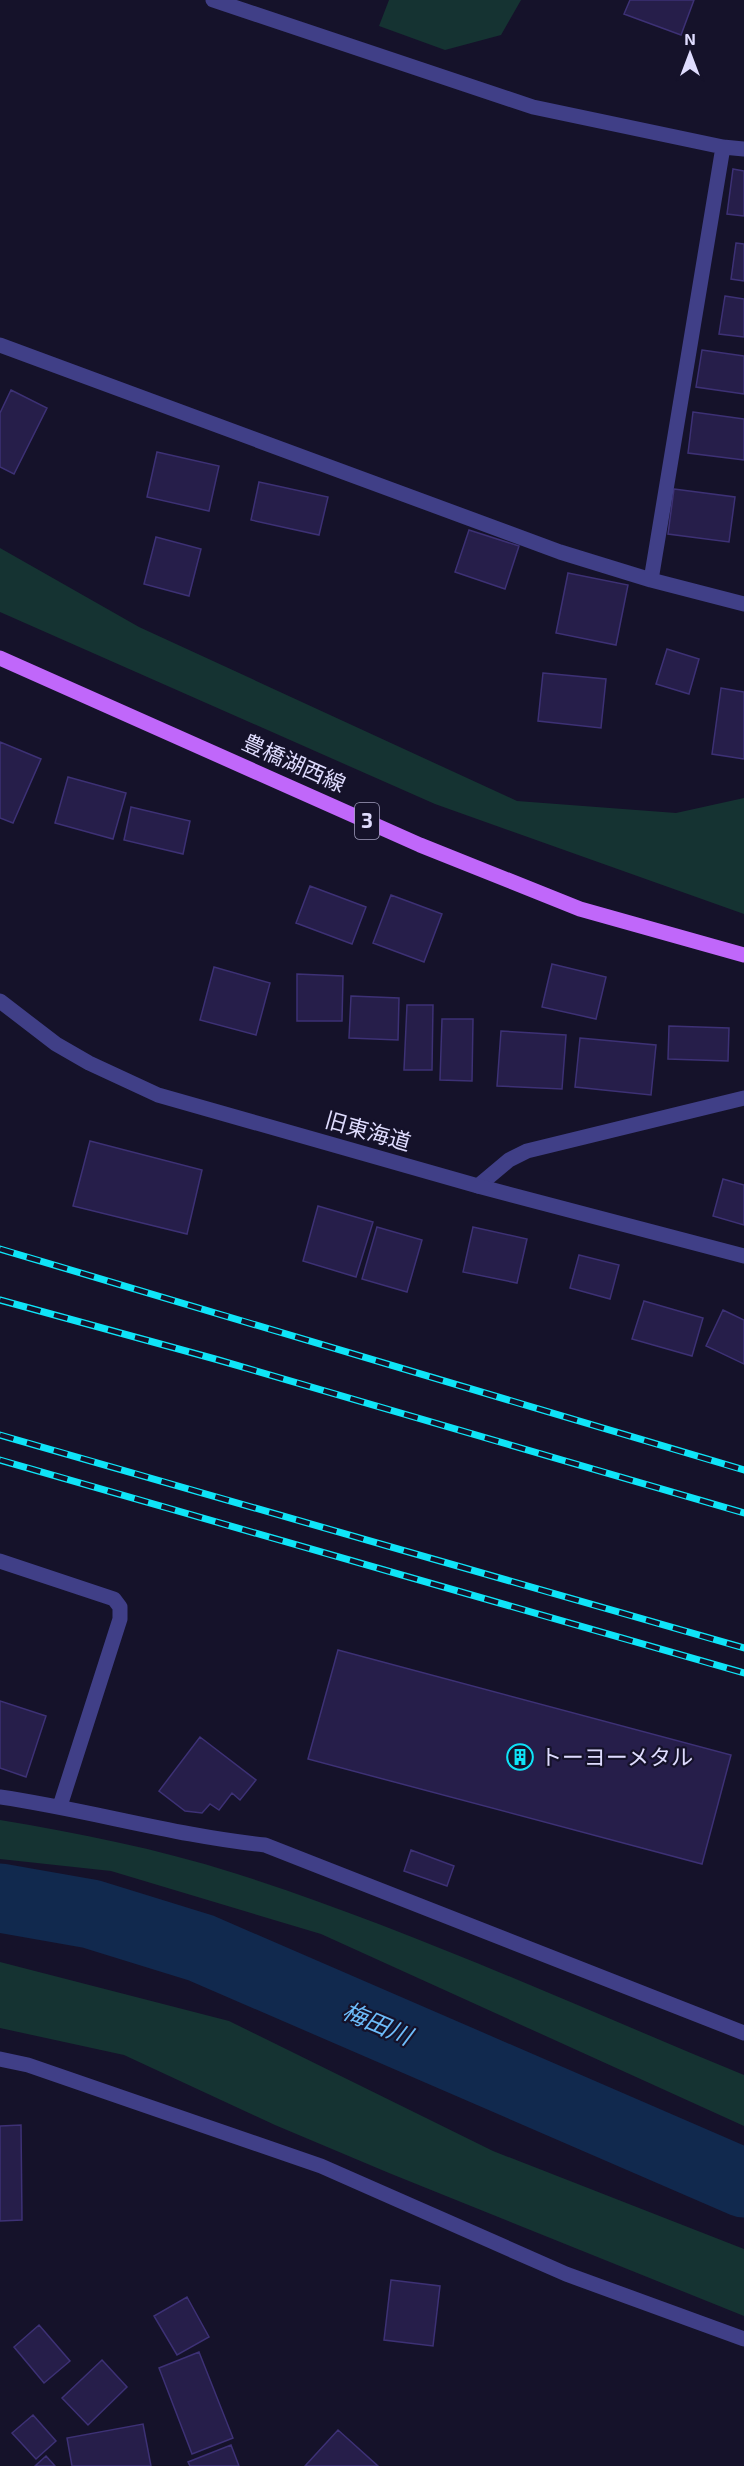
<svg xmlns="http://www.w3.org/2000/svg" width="744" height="2466" font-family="'Exo 2','Noto Sans JP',sans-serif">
  <rect width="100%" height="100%" fill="#15122a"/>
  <path fill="#153332" d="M389 0H521L501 35 445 50 379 26Z
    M0 548 139 627 517 801 676 813 744 798V914L435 804 0 612Z
    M0 1820C79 1833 158 1849 234 1873 407 1928 576 2006 744 2075V2126L321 1934 111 1871 0 1859Z
    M0 1962 229 2021 493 2151 744 2249V2316L389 2173 275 2125 124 2055 0 2028Z"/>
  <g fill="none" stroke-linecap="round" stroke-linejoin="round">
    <path stroke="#11294e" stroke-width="69" d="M0 1898 91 1914 201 1948 744 2183"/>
  </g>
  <path fill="#261e4a" stroke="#3d3175" stroke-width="1.5" d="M630 0H694L681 35 624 14Z
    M733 169 744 171V216L727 214Z
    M736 243 744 244V281L731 279Z
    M725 296 744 299V337L719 334Z
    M702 350 744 356V394L696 387Z
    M11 390 47 408 14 474 0 467V413Z
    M693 412 744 419V460L688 453Z
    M157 452 219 466 209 511 147 497Z
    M259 482 328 497 319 535 251 520Z
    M674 489 735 497 729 542 668 534Z
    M469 530 519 546 505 589 455 572Z
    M156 537 201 549 189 596 144 584Z
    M568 573 628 585 616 645 556 633Z
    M667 649 699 659 689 694 656 684Z
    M543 673 606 679 601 728 538 721Z
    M721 688 744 692V759L712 754Z
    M0 742 41 759 13 823 0 818Z
    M68 777 126 793 113 839 55 823Z
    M131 807 190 821 183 854 124 840Z
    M310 886 366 907 352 944 296 923Z
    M391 895 442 914 424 962 373 943Z
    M552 964 606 977 596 1019 542 1007Z
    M214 967 270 983 256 1035 200 1020Z
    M297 974 343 976 342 1021H297Z
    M351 996 399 998 398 1040 349 1038Z
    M407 1005H433L432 1070H404Z
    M442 1019H473L472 1081 440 1080Z
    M669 1026 729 1028 728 1061 668 1059Z
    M501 1031 566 1035 562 1089 497 1086Z
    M580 1038 656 1045 651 1095 575 1087Z
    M90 1141 202 1170 187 1234 73 1206Z
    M723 1179 744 1185V1225L713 1216Z
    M318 1206 373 1222 356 1277 303 1261Z
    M377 1227 422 1240 407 1292 362 1279Z
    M473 1227 527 1239 517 1283 463 1272Z
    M579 1255 619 1265 610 1299 570 1288Z
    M644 1301 703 1318 692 1356 632 1339Z
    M723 1310 744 1320V1364L706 1346Z
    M338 1650 731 1755 702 1864 308 1759Z
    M0 1701 46 1716 26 1777 0 1768Z
    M200 1737 256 1780 240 1800 232 1793 219 1810 210 1804 202 1813 185 1811 159 1791Z
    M411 1850 454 1866 447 1886 404 1871Z
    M21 2125 22 2220 0 2221V2126Z
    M391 2280 440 2286 433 2346 384 2340Z
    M187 2297 209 2337 177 2355 154 2316Z
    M39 2325 70 2361 44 2383 14 2347Z
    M199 2352 233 2438 192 2454 159 2368Z
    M102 2360 127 2387 88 2425 62 2398Z
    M33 2415 56 2441 36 2459 12 2433Z
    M143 2424 151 2466H72L67 2438Z
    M338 2430 378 2466H305Z
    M231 2445 239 2466H190L188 2462Z
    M46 2456 55 2466H35Z"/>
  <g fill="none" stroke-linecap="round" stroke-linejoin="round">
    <path stroke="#403f87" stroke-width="15" d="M213 0 533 107 723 147 744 149
      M0 345 560 552 651 580 744 604
      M651 580 723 147
      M478 1186 509 1160 527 1151 744 1098
      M0 1561 114 1599 120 1607V1619L60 1806
      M0 1797C89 1810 176 1836 265 1845L744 2033
      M0 2059 28 2065 321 2166 566 2274 744 2339"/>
    <path stroke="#403f87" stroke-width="15" d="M0 1001 56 1044 89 1063 158 1095 478 1186 744 1256"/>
    <path stroke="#c067fa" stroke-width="15" d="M0 658 420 845 580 909 744 955"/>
    <g stroke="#0fe4f7" stroke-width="7">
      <path id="rail" d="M0 1249 744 1470
        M0 1300 215 1359 744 1513
        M0 1435 744 1648
        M0 1460 744 1673"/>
    </g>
    <use href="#rail" stroke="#15122a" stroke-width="4.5" stroke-dasharray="14" stroke-linecap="butt"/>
  </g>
  <defs>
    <g id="building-ring" transform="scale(1.35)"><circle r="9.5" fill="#15122a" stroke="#0fe4f7" stroke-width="1.5"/><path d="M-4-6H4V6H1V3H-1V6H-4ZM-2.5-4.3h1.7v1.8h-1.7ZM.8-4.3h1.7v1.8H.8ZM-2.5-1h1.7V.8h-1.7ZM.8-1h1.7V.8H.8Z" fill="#0fe4f7"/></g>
  </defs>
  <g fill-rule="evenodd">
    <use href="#building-ring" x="520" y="1757"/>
  </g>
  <g text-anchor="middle" stroke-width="4.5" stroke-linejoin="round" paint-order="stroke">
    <rect fill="#15122a" stroke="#a29fbe" stroke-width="1.5" x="355" y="803" width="24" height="36" rx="4.5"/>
    <g font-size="21" font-weight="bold" fill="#dfdcfe">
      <text x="367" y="828">3</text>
    </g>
    <g font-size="22" fill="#dfdcfe" stroke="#15122a">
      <text transform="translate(294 763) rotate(24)" y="8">豊橋湖西線</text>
      <text transform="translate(368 1131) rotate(16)" y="8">旧東海道</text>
    </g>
    <g font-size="22" fill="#dfdcfe" stroke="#15122a" text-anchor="start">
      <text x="540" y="1765">トーヨーメタル</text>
    </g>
    <g font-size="24" font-style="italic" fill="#6dbcfa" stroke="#15122a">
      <text transform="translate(377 2024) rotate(23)" y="8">梅田川</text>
    </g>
  </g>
  <g transform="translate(690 54)" stroke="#15122a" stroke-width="4.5" paint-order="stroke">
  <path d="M0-4.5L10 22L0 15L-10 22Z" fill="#dfdcfe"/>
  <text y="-9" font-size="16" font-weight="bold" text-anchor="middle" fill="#dfdcfe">N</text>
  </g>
</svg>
